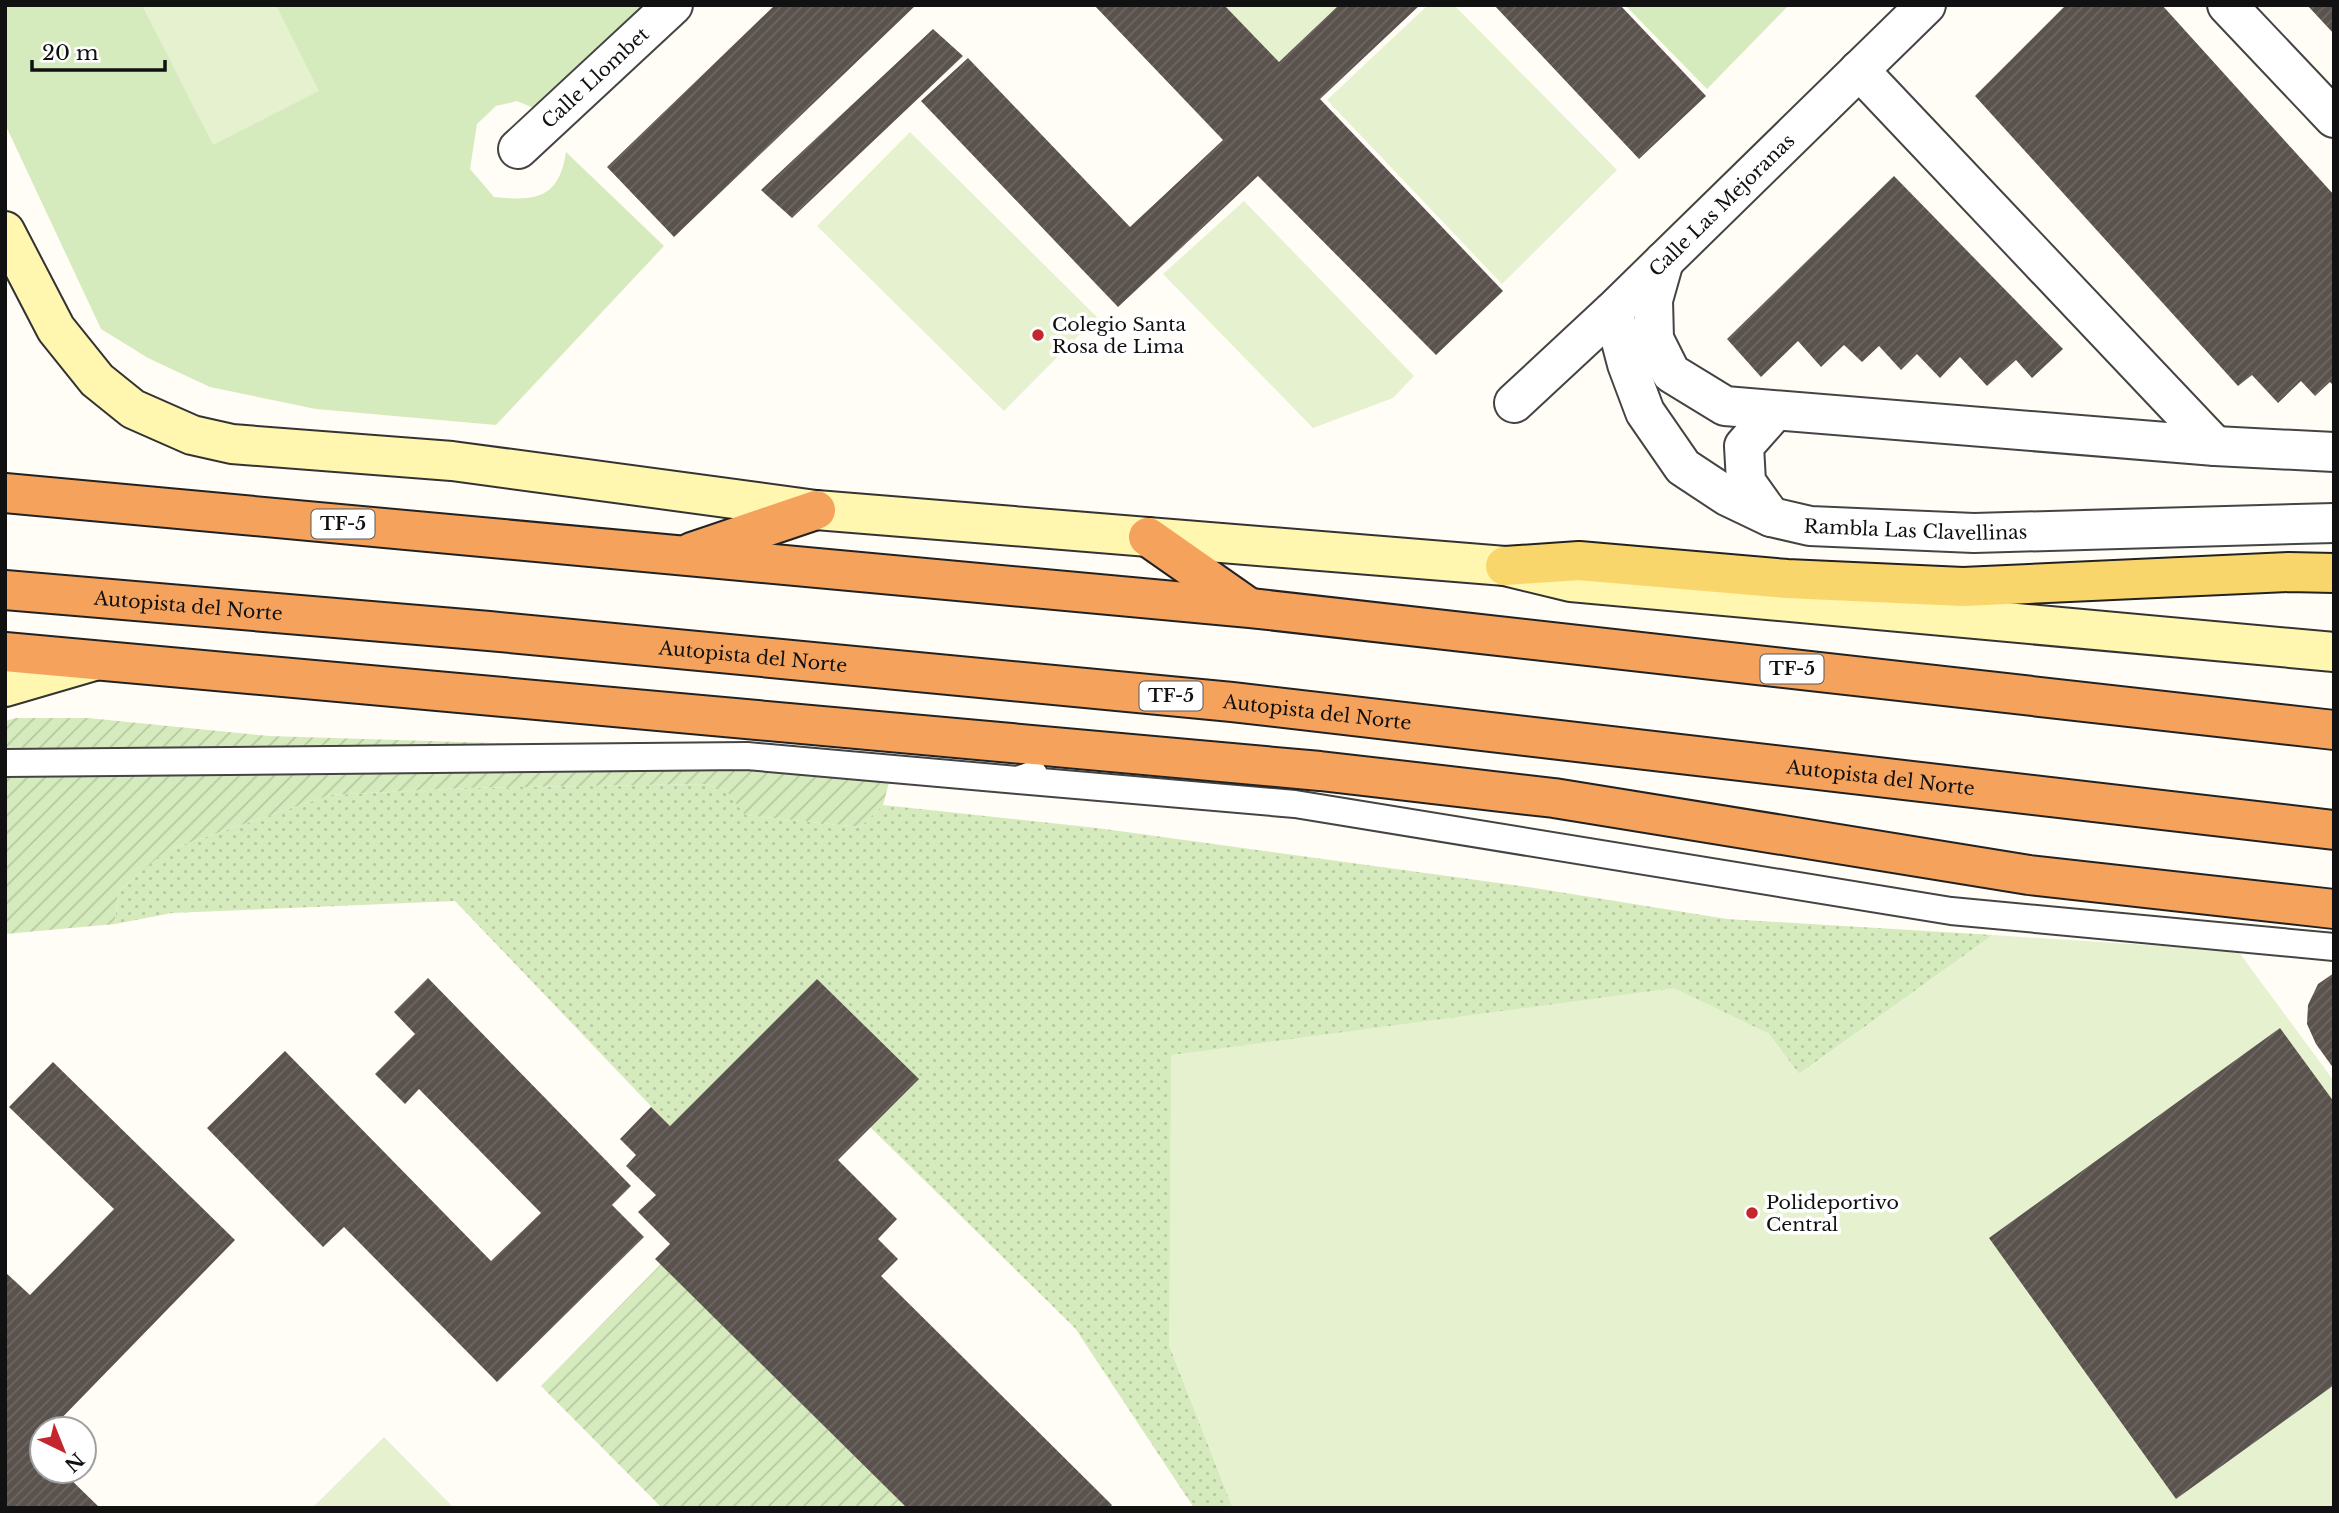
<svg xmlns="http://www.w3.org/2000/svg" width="2339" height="1513" font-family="'Libre Baskerville',serif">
  <defs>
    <pattern id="grass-dots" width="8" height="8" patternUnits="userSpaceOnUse" patternTransform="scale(1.75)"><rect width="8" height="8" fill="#d5ebbd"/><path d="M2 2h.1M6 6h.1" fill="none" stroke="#b6c8a1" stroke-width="1.8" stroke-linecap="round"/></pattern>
    <pattern id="garden-furrows" width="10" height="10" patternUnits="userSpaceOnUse" patternTransform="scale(1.75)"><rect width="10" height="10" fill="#d5ebbd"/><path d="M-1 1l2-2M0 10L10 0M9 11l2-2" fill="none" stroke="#b6c8a1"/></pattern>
    <pattern id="building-hatch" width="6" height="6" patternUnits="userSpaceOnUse" patternTransform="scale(1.75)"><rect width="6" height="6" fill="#5a524d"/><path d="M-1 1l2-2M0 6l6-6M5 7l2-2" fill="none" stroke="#6d6662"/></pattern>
  </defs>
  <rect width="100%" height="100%" fill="#fffdf5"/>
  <path fill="url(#grass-dots)" d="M706 784 726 790 746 815 860 827 883 805 1097 828 1528 887 1727 919 1993 935 1799 1074 1768 1033 1169 1345 1233 1508H1194L1075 1328 870 1127 918 1079 817 979 670 1126 455 901 172 913 115 924 118 892 167 850 330 795 467 788Z"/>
  <path fill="#d5ebbd" d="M5 5H673L553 116 517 101 496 106 477 124 470 169 494 197C534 201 559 200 566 152L664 246 496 425 316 409 210 387 148 358 101 329 5 124Z
    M1625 5H1789L1707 89Z"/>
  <path fill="url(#garden-furrows)" d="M16 718H88L269 736 591 746 891 775 883 805 860 827 745 815 726 790 706 784 467 788 330 795 167 850 118 892 115 924 5 934V721Z
    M661 1264 907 1508H662L541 1386Z"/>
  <path fill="#e6f2cf" d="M142 5H276L319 91 213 145Z
    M1224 5H1339L1279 62Z
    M1428 5H1454L1617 170 1502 284 1327 100Z
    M910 132 1097 317 1004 411 817 226Z
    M1244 201 1414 376 1393 398 1313 428 1163 274Z
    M1993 935 2238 951 2334 1081V1508H1233L1169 1345 1171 1055 1674 988 1768 1033 1799 1074Z
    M384 1437 454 1508H312Z"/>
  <path fill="url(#building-hatch)" d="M775 5H916L674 237 607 167Z
    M1094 5H1224L1279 62 1339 5H1420L1320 99 1503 291 1436 355 1258 176 1118 307 921 101 968 58 1130 227 1223 140Z
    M1494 5H1620L1706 96 1639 159Z
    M2066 5H2162L2334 195V386L2330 382 2315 396 2301 381 2278 403 2252 375 2238 386 1975 96Z
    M2307 5H2334V34Z
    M933 29 963 56 792 218 761 190Z
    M1894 176 2063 349 2032 378 2016 360 1987 386 1960 357 1940 378 1917 354 1901 370 1879 346 1862 362 1844 345 1821 367 1798 341 1761 377 1727 339Z
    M2334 973V1069L2316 1044 2307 1024 2308 1005 2318 984Z
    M428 978 631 1186 612 1205 644 1237 497 1382 344 1227 323 1247 207 1128 285 1051 491 1261 541 1213 419 1089 405 1104 375 1074 415 1034 394 1012Z
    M817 979 919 1079 838 1160 897 1219 878 1239 898 1259 881 1276 1112 1505 1109 1508H907L655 1259 670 1244 638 1212 656 1195 626 1166 636 1155 620 1139 651 1107 670 1126Z
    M2280 1028 2334 1102V1385L2176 1499 1989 1238Z
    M53 1062 235 1240 51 1429H42V1438L35 1445 42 1452V1471H62L100 1508H5V1272L30 1295 114 1209 9 1107Z"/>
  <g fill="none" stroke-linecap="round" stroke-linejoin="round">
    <g stroke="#444" stroke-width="30">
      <path id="lane" d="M5 763 747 756 1018 780 1034 774
        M1018 780 1295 804 1951 911 2334 947"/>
    </g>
    <g stroke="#444" stroke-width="42">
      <g id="street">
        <path d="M2227 5 2334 118"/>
        <path d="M1859 70 2215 446"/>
        <path id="s1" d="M518 149 673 5"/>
        <path d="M1664 261 1653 300 1654 339 1671 373 1725 406 2215 446 2334 452"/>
        <path id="s2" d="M1613 311 1627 364 1645 412 1683 467 1727 496 1771 517 1810 526 1974 533 2334 523"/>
        <path id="s3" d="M1514 403 1613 311 1926 5"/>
        <path d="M1771 517 1746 482 1744 446 1775 411"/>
      </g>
    </g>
    <g stroke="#333" stroke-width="42">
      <path id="secondary" d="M5 231 56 329 97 380 133 409 192 435 232 444 452 461 816 510 1505 566 1571 582 2334 652
        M5 687 94 661"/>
    </g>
    <g stroke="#222" stroke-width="42">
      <path id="primary" d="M1505 566 1579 561 1787 579 1963 587 2289 572 2334 573"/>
    </g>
    <g stroke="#222" stroke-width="42">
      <g id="highway">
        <path d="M5 493 1250 608 2334 730"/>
        <path d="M1148 537 1248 607"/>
        <path d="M692 552 816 510"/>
        <path id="s4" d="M5 590 489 631 1232 702 2334 830"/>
        <path d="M5 652 1320 771 1554 798 2029 875 2334 909"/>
      </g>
    </g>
    <use href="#lane" stroke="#fff" stroke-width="26"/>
    <use href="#street" stroke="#fff" stroke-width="38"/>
    <use href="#secondary" stroke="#fff6b0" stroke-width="38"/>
    <use href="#primary" stroke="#f9d66b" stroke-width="38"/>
    <use href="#highway" stroke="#f5a25d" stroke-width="38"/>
  </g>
  <g fill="#c4262e" stroke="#fff" stroke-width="2.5">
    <circle cx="1038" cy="335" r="7"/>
    <circle cx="1752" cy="1213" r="7"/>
  </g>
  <g text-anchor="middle" stroke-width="7" stroke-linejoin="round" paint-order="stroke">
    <g fill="#fff" stroke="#585858" stroke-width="2">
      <rect x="311.5" y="509.5" width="63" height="29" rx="5"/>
      <rect x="1760.5" y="654.5" width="63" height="29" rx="5"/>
      <rect x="1139.5" y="681.5" width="63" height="29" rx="5"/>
    </g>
    <g font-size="18" font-weight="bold" fill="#111">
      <text x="343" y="530">TF-5</text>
      <text x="1792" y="675">TF-5</text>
      <text x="1171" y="702">TF-5</text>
    </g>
    <g font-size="19" fill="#111" stroke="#fff">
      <text dy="7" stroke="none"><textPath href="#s1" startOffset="105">Calle Llombet</textPath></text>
      <text dy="7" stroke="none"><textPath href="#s3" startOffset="287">Calle Las Mejoranas</textPath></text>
      <text dy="7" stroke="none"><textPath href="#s2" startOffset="420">Rambla Las Clavellinas</textPath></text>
      <text dy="7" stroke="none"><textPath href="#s4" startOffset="184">Autopista del Norte</textPath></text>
      <text dy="7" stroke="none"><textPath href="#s4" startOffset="751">Autopista del Norte</textPath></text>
      <text dy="7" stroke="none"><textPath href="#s4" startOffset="1318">Autopista del Norte</textPath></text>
      <text dy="7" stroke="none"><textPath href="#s4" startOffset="1885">Autopista del Norte</textPath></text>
    </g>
    <g font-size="19" fill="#111" stroke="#fff" text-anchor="start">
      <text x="1052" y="331">Colegio Santa<tspan x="1052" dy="22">Rosa de Lima</tspan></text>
      <text x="1766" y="1209">Polideportivo<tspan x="1766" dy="22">Central</tspan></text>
    </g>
  </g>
  <rect width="2339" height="1513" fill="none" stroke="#111111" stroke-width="14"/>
  <g transform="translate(63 1450) rotate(137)"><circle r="33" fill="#ffffff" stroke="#a0a0a0" stroke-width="2"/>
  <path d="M0-5L12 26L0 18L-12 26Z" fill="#c4262e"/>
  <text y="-10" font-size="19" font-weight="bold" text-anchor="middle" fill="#111111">N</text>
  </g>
  <path d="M32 60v10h133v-10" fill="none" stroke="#111111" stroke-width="3.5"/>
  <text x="42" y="60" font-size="21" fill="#111111" stroke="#ffffff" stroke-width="5" paint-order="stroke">20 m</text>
</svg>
